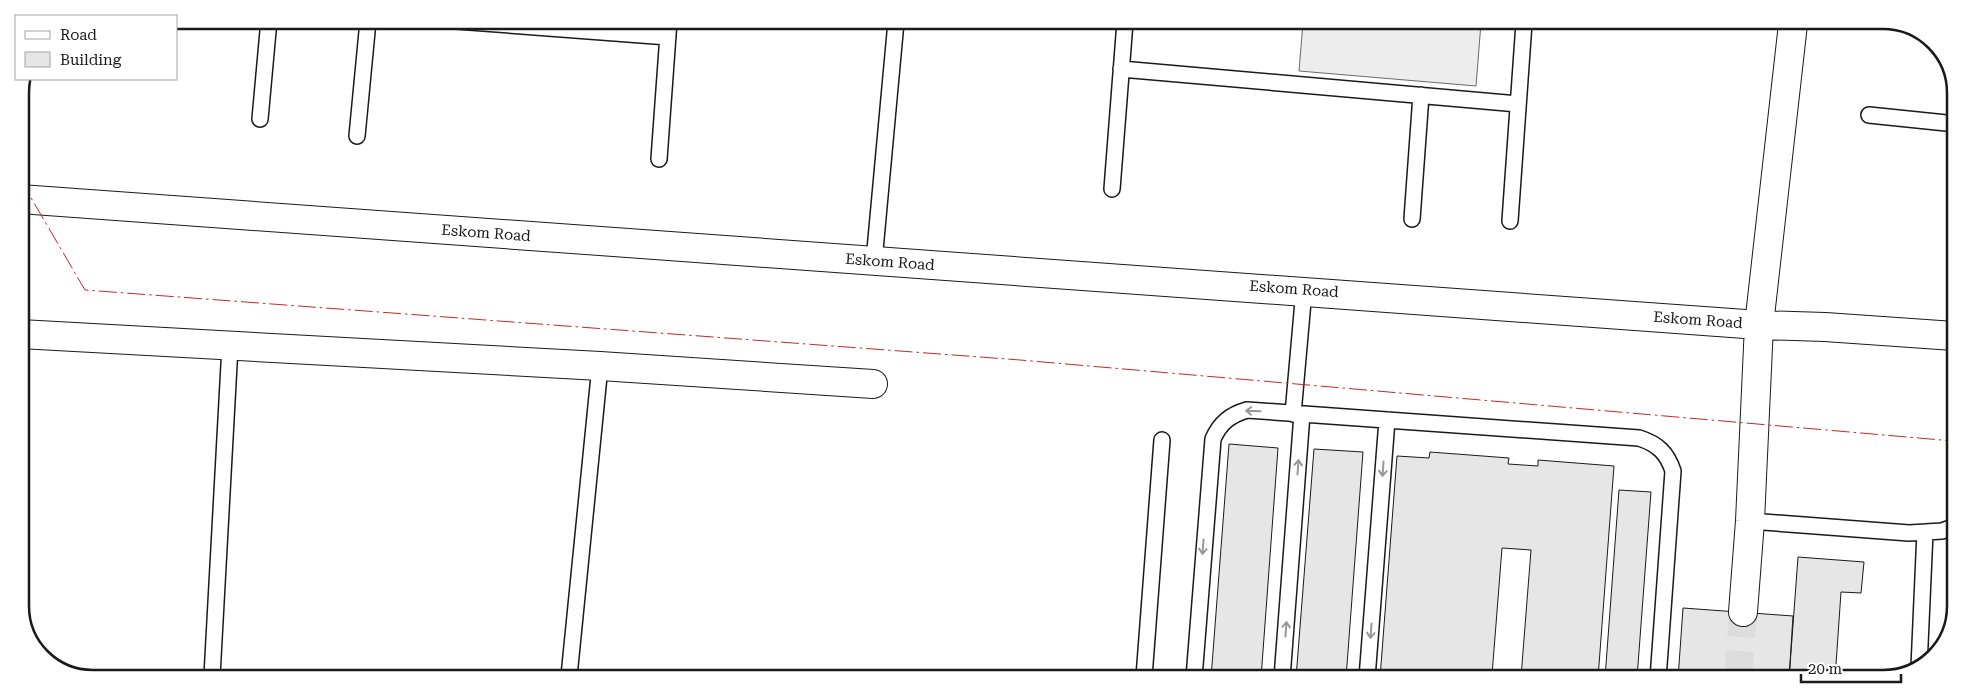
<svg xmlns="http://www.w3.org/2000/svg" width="1976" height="699" font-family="'Roboto Serif',serif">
  <rect width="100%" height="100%" fill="#fff"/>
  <path fill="#ededed" stroke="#6a6a6a" d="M1303 23H1481L1476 86 1299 71Z"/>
  <path fill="#e6e6e6" stroke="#1a1a1a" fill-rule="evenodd" d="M1229 444 1278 448 1261 678H1211Z
    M1314 449 1363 452 1346 678H1296Z
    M1430 452 1509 458 1508 464 1538 466V460L1614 466 1598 678H1380L1397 456 1429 458ZM1502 548 1531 550 1521 677 1492 675Z
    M1619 490 1651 492 1637 678H1605Z
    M1798 557 1864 562 1861 593 1841 592 1835 679H1789Z
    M1683 608 1793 616 1789 679H1678Z"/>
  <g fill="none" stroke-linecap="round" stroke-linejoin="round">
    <path stroke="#ddd" stroke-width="28" stroke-dasharray="28 14" stroke-linecap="butt" d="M1738 679 1743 612"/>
    <g stroke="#1a1a1a" stroke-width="18">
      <path id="lane" d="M456 21 668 37
        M1121 69 1518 104
        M1869 115 1956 124
        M260 119 269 20
        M357 136 368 21
        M659 159 669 21
        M1112 189 1125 22
        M1412 219 1421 95
        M1510 221 1524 23
        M874 261 896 22
        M1293 414 1304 290
        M1750 521 1909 533 1942 531 1953 527
        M1919 667 1925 532
        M212 676 230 346
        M569 676 600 366
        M1144 677 1162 440
        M1194 678 1213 439C1220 423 1230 415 1247 410L1639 438C1658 444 1667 453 1673 471L1658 679
        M1282 678 1302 414
        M1367 678 1387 420"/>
    </g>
    <g stroke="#1a1a1a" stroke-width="30">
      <path id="street" d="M20 199C600 242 1180 280 1759 325L1825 327 1954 336
        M20 334 600 366 873 384
        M1743 612 1750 521 1759 325 1793 24"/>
    </g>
    <use href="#lane" stroke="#fff" stroke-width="15"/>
    <use href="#street" stroke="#fff" stroke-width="28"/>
    <path stroke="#c62828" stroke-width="1" stroke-dasharray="18 4 2.5 4" stroke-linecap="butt" d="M20 179 85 290 1020 360 1953 441"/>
  </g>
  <defs><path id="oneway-shaft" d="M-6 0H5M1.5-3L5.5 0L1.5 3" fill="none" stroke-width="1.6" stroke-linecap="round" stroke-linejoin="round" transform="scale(1.25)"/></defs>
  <g stroke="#989898">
    <use href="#oneway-shaft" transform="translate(1253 411) rotate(-178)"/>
    <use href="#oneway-shaft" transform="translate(1298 467) rotate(-86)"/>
    <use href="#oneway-shaft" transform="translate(1383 469) rotate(94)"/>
    <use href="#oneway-shaft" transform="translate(1203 547) rotate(94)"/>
    <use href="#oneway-shaft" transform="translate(1286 629) rotate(-86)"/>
    <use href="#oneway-shaft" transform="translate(1371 631) rotate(94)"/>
  </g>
  <g text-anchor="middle" stroke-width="4" stroke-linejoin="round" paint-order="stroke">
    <g font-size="15" fill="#1a1a1a" stroke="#fff">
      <text transform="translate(486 233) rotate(4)" y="5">Eskom Road</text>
      <text transform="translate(890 262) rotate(4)" y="5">Eskom Road</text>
      <text transform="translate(1294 289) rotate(4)" y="5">Eskom Road</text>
      <text transform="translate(1698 320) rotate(4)" y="5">Eskom Road</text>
    </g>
  </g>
  <path d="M0 0H1976V699H0ZM93 29H1883A64 64 0 0 1 1947 93V606A64 64 0 0 1 1883 670H93A64 64 0 0 1 29 606V93A64 64 0 0 1 93 29Z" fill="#fff" fill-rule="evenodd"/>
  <path fill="none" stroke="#1a1a1a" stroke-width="2.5" d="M93 29H1883A64 64 0 0 1 1947 93V606A64 64 0 0 1 1883 670H93A64 64 0 0 1 29 606V93A64 64 0 0 1 93 29Z"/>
  <rect x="15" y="15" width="162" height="65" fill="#ffffff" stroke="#a3a3a3"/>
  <rect x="25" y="31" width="25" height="8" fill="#ffffff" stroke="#a3a3a3"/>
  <text x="60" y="40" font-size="15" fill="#1a1a1a">Road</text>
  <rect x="25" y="52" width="25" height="15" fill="#e6e6e6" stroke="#a3a3a3"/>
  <text x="60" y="65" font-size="15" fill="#1a1a1a">Building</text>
  <path d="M1801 674v8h100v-8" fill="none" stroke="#1a1a1a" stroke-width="2.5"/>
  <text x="1808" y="674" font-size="15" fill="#1a1a1a" stroke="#ffffff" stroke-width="4" paint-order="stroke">20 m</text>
</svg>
